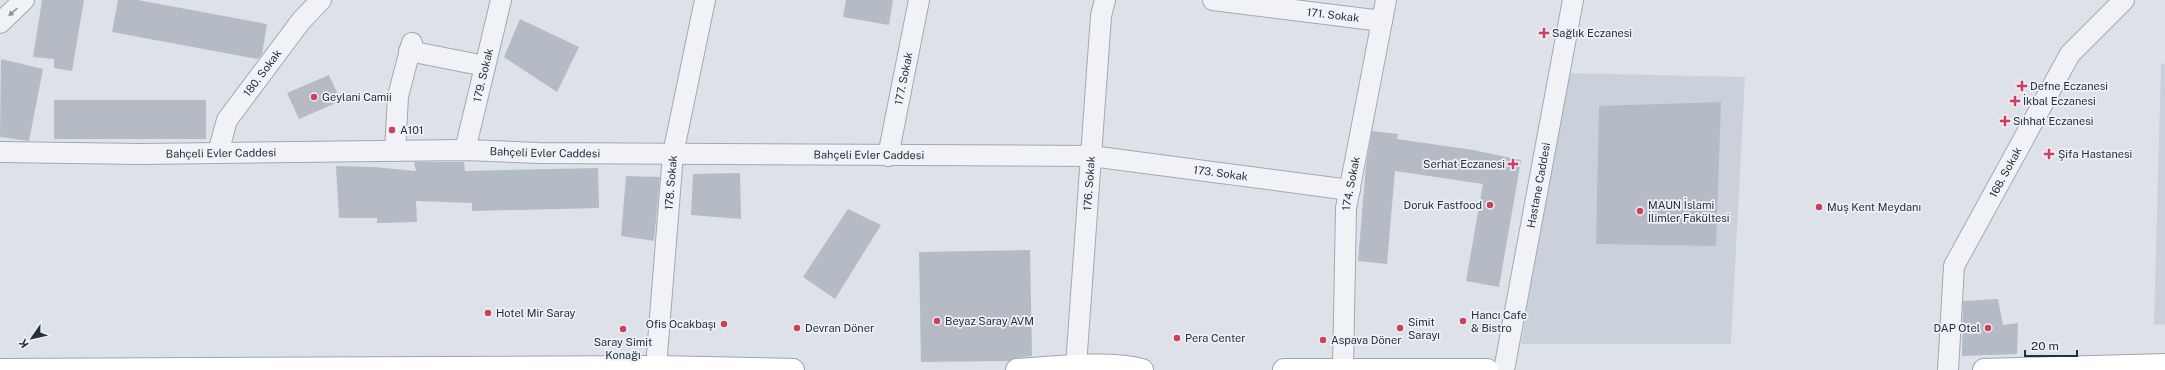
<svg xmlns="http://www.w3.org/2000/svg" width="2165" height="370" font-family="'Public Sans',sans-serif">
  <rect width="100%" height="100%" fill="#dde2e8"/>
  <path fill="#cbd1da" d="M2161 63 2165 64V324L2154 325Z
    M1565 73 1745 77 1731 344H1521Z"/>
  <path fill="#b4bbc5" d="M42 0H84L72 71 54 68V59L33 57Z
    M118 0H138L267 24 262 54 258 59 112 32Z
    M846 0H893L889 25 843 17Z
    M520 19 579 47 557 92 504 57Z
    M1 59 43 69 29 141 0 137Z
    M329 75 341 101 299 119 287 93Z
    M54 100H206V139H54Z
    M1721 102 1716 246 1596 244 1599 106Z
    M1372 131 1398 134 1397 139 1473 150 1521 160 1499 287 1466 281 1483 184 1395 171 1387 264 1358 261 1366 165Z
    M414 162H464L465 171 598 168 599 208 472 211V203L416 201 417 222 377 223V218H339L336 166 373 167 416 171Z
    M740 173 741 219 691 215 693 174Z
    M626 176 660 177 654 241 621 236Z
    M848 209 881 225 835 299 803 277Z
    M1030 250 1032 356 1016 358 1009 361 921 362 919 252Z
    M1998 299 2003 325 2018 323 2017 354 1962 356 1963 301Z"/>
  <g fill="none" stroke-linecap="round" stroke-linejoin="round">
    <g stroke="#a2a9b2" stroke-width="22">
      <g id="minor">
        <path id="s1" d="M1213 0 1382 21"/>
        <path d="M0 23 24 0"/>
        <path d="M409 51 485 66"/>
        <path id="s2" d="M465 150 501 0"/>
        <path d="M395 151 398 96 412 43"/>
        <path id="s3" d="M0 152 142 154 465 150 538 153 1091 156 1350 190"/>
        <path id="s4" d="M218 153 227 120 301 21 321 0"/>
        <path id="s5" d="M888 156 919 0"/>
        <path id="s6" d="M1076 366 1101 16 1105 0"/>
        <path id="s7" d="M656 367 673 154 705 0"/>
        <path id="s8" d="M1343 370 1346 208 1386 0"/>
        <path id="s9" d="M1504 370 1573 0"/>
        <path id="s10" d="M1948 370 1954 266 2070 54 2124 0"/>
      </g>
    </g>
    <g stroke="#9ca7b4" stroke-width="24">
      <path id="major" d="M0 370 656 367 793 370
        M1017 370C1052 368 1109 361 1142 370
        M1284 370H1487
        M1984 370 2165 365"/>
    </g>
    <use href="#minor" stroke="#f0f2f6" stroke-width="20"/>
    <use href="#major" stroke="#fff" stroke-width="22"/>
  </g>
  <defs><path id="oneway-solid" d="M-6-.8H1V-3.2L6.5 0L1 3.2V.8H-6Z"/></defs>
  <use fill="#8b929a" href="#oneway-solid" transform="translate(13 12) rotate(138)"/>
  <g fill="#d23d5d" stroke="#edf1f5" stroke-width="1.5">
    <path d="M1542 27h4v4h4v4h-4v4h-4v-4h-4v-4h4z"/>
    <path d="M2020 80h4v4h4v4h-4v4h-4v-4h-4v-4h4z"/>
    <circle cx="314" cy="97" r="4"/>
    <path d="M2013 95h4v4h4v4h-4v4h-4v-4h-4v-4h4z"/>
    <path d="M2003 115h4v4h4v4h-4v4h-4v-4h-4v-4h4z"/>
    <circle cx="392" cy="130" r="4"/>
    <path d="M2047 148h4v4h4v4h-4v4h-4v-4h-4v-4h4z"/>
    <path d="M1511 158h4v4h4v4h-4v4h-4v-4h-4v-4h4z"/>
    <circle cx="1490" cy="205" r="4"/>
    <circle cx="1819" cy="207" r="4"/>
    <circle cx="1640" cy="211" r="4"/>
    <circle cx="488" cy="313" r="4"/>
    <circle cx="937" cy="321" r="4"/>
    <circle cx="1463" cy="321" r="4"/>
    <circle cx="724" cy="324" r="4"/>
    <circle cx="797" cy="328" r="4"/>
    <circle cx="1400" cy="328" r="4"/>
    <circle cx="1988" cy="328" r="4"/>
    <circle cx="623" cy="329" r="4"/>
    <circle cx="1177" cy="338" r="4"/>
    <circle cx="1323" cy="340" r="4"/>
  </g>
  <g text-anchor="middle" stroke-width="3.5" stroke-linejoin="round" paint-order="stroke">
    <g font-size="11" fill="#26313f" stroke="#edf1f5">
      <text dy="4" stroke="none"><textPath href="#s1" startOffset="121">171. Sokak</textPath></text>
      <text dy="4" stroke="none"><textPath href="#s4" startOffset="93">180. Sokak</textPath></text>
      <text dy="4" stroke="none"><textPath href="#s2" startOffset="77">179. Sokak</textPath></text>
      <text dy="4" stroke="none"><textPath href="#s5" startOffset="79">177. Sokak</textPath></text>
      <text dy="4" stroke="none"><textPath href="#s3" startOffset="545">Bahçeli Evler Caddesi</textPath></text>
      <text dy="4" stroke="none"><textPath href="#s3" startOffset="221">Bahçeli Evler Caddesi</textPath></text>
      <text dy="4" stroke="none"><textPath href="#s3" startOffset="869">Bahçeli Evler Caddesi</textPath></text>
      <text dy="4" stroke="none"><textPath href="#s10" startOffset="211">168. Sokak</textPath></text>
      <text dy="4" stroke="none"><textPath href="#s3" startOffset="1222">173. Sokak</textPath></text>
      <text dy="4" stroke="none"><textPath href="#s7" startOffset="185">178. Sokak</textPath></text>
      <text dy="4" stroke="none"><textPath href="#s6" startOffset="183">176. Sokak</textPath></text>
      <text dy="4" stroke="none"><textPath href="#s8" startOffset="187">174. Sokak</textPath></text>
      <text dy="4" stroke="none"><textPath href="#s9" startOffset="188">Hastane Caddesi</textPath></text>
    </g>
    <g font-size="11" fill="#26313f" stroke="#edf1f5" text-anchor="start">
      <text x="1552" y="37">Sağlık Eczanesi</text>
      <text x="2030" y="90">Defne Eczanesi</text>
      <text x="322" y="101">Geylani Camii</text>
      <text x="2023" y="105">İkbal Eczanesi</text>
      <text x="2013" y="125">Sıhhat Eczanesi</text>
      <text x="400" y="134">A101</text>
      <text x="2058" y="158">Şifa Hastanesi</text>
      <text x="1505" y="168" text-anchor="end">Serhat Eczanesi</text>
      <text x="1482" y="209" text-anchor="end">Doruk Fastfood</text>
      <text x="1648" y="209">MAUN İslami<tspan x="1648" dy="13">İlimler Fakültesi</tspan></text>
      <text x="1827" y="211">Muş Kent Meydanı</text>
      <text x="496" y="317">Hotel Mir Saray</text>
      <text x="1471" y="319">Hancı Cafe<tspan x="1471" dy="13">&amp; Bistro</tspan></text>
      <text x="945" y="325">Beyaz Saray AVM</text>
      <text x="1408" y="326">Simit<tspan x="1408" dy="13">Sarayı</tspan></text>
      <text x="716" y="328" text-anchor="end">Ofis Ocakbaşı</text>
      <text x="805" y="332">Devran Döner</text>
      <text x="1980" y="332" text-anchor="end">DAP Otel</text>
      <text x="1185" y="342">Pera Center</text>
      <text x="1331" y="344">Aspava Döner</text>
      <text x="623" y="346" text-anchor="middle">Saray Simit<tspan x="623" dy="13">Konağı</tspan></text>
    </g>
  </g>
  <g transform="translate(32 338) rotate(236)" stroke="#edf1f5" stroke-width="3" paint-order="stroke">
  <path d="M0-3L7 15L0 10L-7 15Z" fill="#26313f"/>
  <text y="-6" font-size="11" font-weight="bold" text-anchor="middle" fill="#26313f">K</text>
  </g>
  <path d="M2025 350v6h52v-6" fill="none" stroke="#26313f" stroke-width="2"/>
  <text x="2031" y="350" font-size="12" fill="#26313f" stroke="#edf1f5" stroke-width="3" paint-order="stroke">20 m</text>
</svg>
